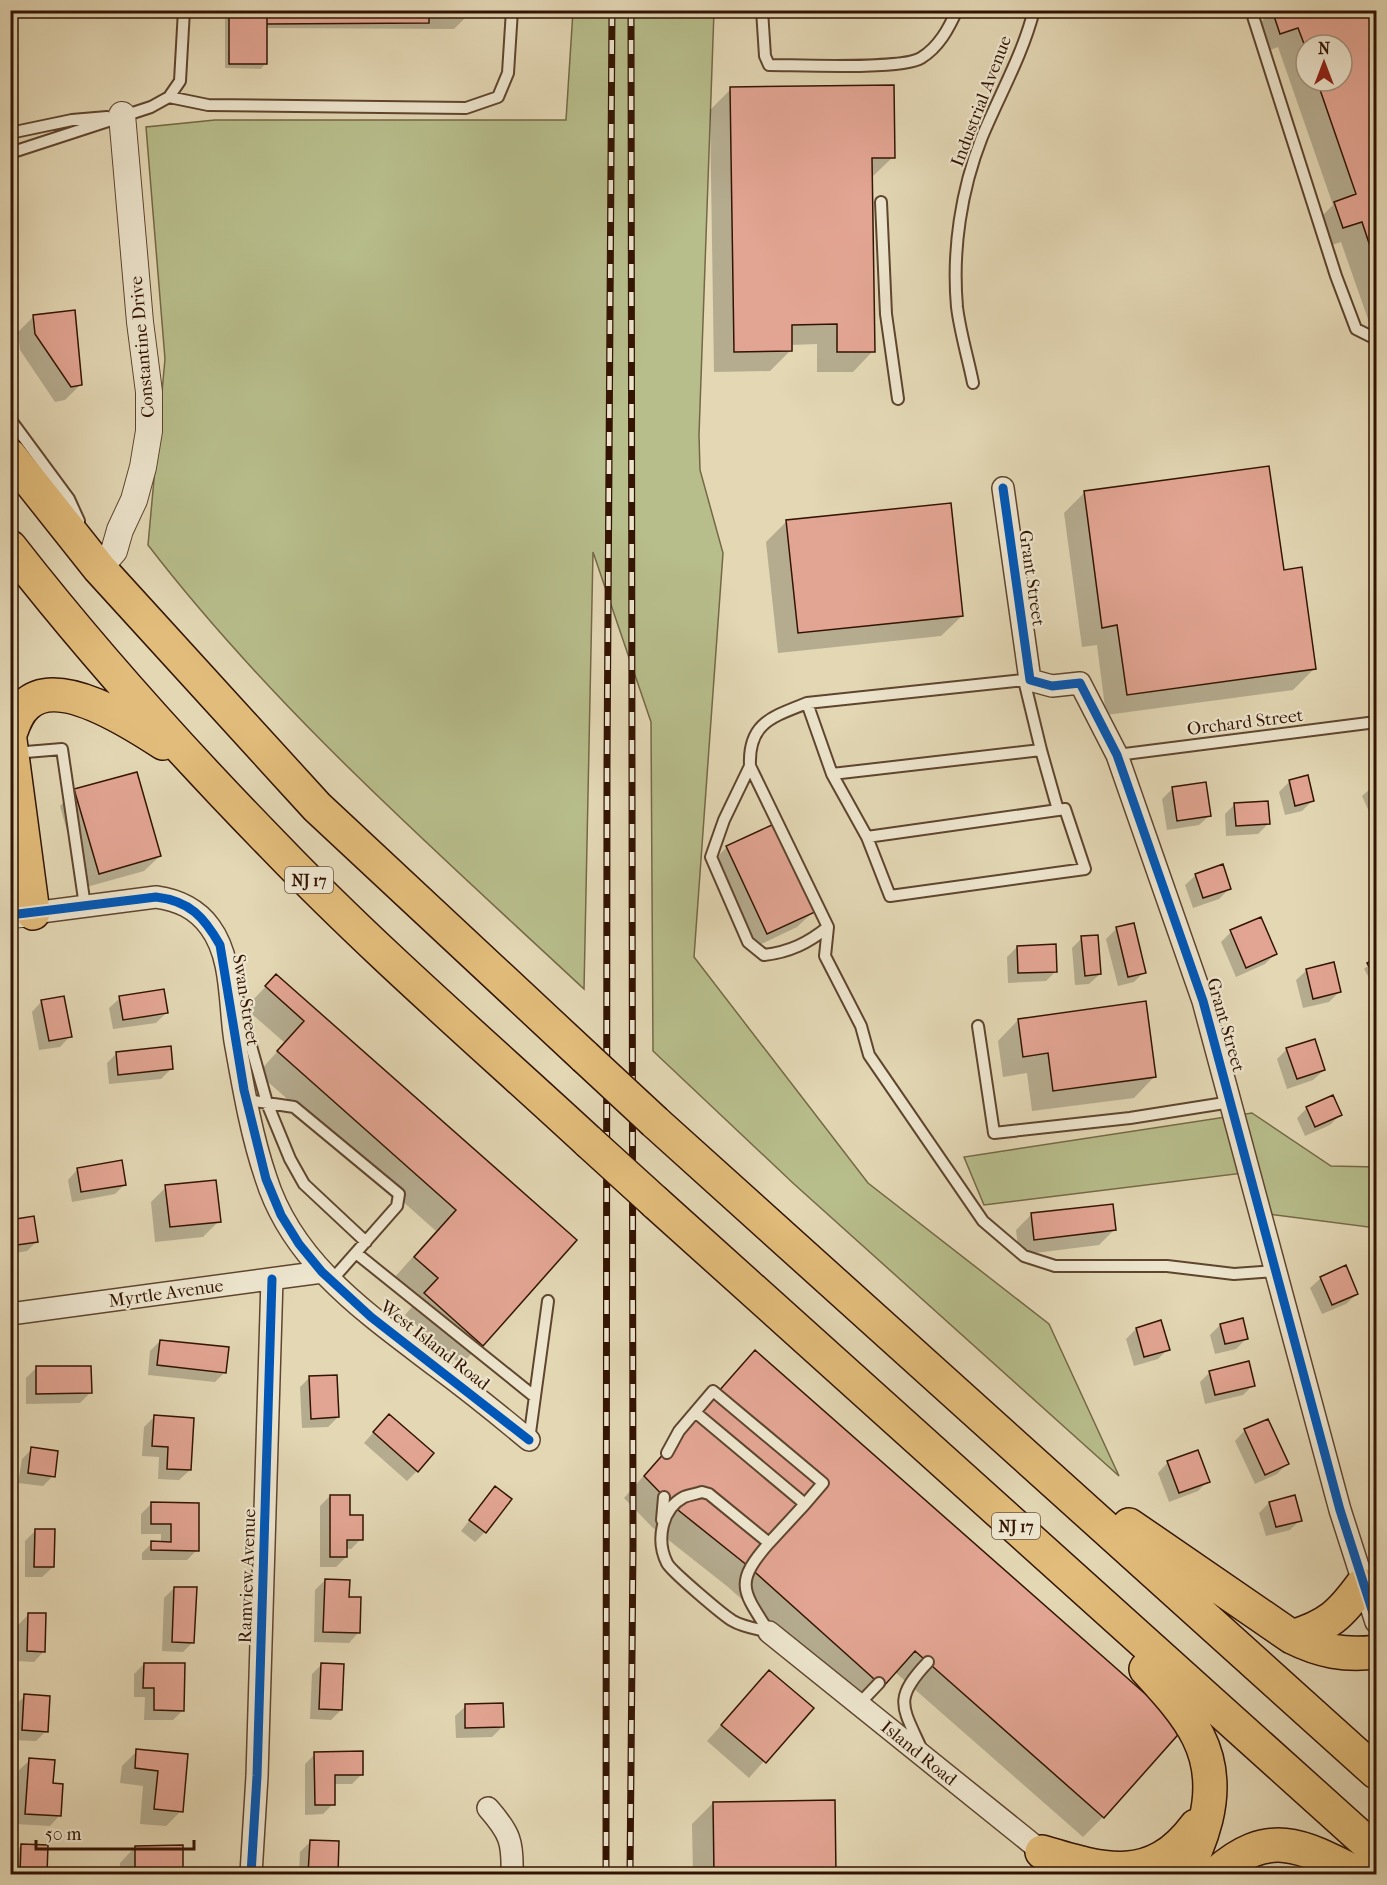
<svg xmlns="http://www.w3.org/2000/svg" width="1387" height="1885" font-family="'IM FELL French Canon',serif">
  <rect width="100%" height="100%" fill="#e3d7b4"/>
  <filter id="stains"><feTurbulence type="fractalNoise" baseFrequency=".00333" numOctaves="4"/><feColorMatrix values="0 0 0 0 .2 0 0 0 0 .09 0 0 0 0 .02 0 0 0 .5 -.17"/></filter>
  <radialGradient id="worn" r=".72"><stop offset=".6" stop-color="#630" stop-opacity="0"/><stop offset="1" stop-color="#630" stop-opacity=".3"/></radialGradient>
  <path fill="#b7bd8b" stroke="#756846" stroke-width="1.5" d="M573 11H714L699 435 700 470 723 553 694 957 868 1183 1049 1324 1119 1476 794 1184 653 1051 651 722 593 552 584 989C433 848 275 710 148 545L165 359 146 127 215 120H566Z
    M1252 1113 1331 1166 1376 1167V1228L1252 1212 1243 1173 984 1205 964 1157Z"/>
  <path fill="#0003" fill-rule="evenodd" d="M225 10H473L454 29 266 28 265 64 261 69 225 68Z
    M1272 10H1376V320L1369 322 1341 242 1323 248 1314 224 1333 205 1278 47 1259 54 1252 32ZM1306 45H1342V81H1306Z
    M731 89 893 157 871 178 873 351 853 372H817V344L790 345V351L770 371 714 372 710 110Z
    M34 316 80 385 65 400 55 402 20 350 18 332Z
    M1084 493 1282 571 1314 669 1293 690 1106 715 1097 645 1082 647 1064 513Z
    M787 521 962 616 941 636 778 653 766 542Z
    M1290 781 1312 801 1302 811 1285 815 1279 792Z
    M1376 784V827L1362 796Z
    M1172 789 1210 815 1199 825 1167 830 1162 799Z
    M75 791 160 856 144 871 83 888 60 806Z
    M1235 804 1268 824 1258 834 1226 836 1225 814Z
    M773 826 813 912 797 927 751 949 711 863 726 848Z
    M1196 875 1229 889 1219 899 1193 908 1185 885Z
    M1116 929 1144 972 1134 982 1118 986 1106 939Z
    M1231 932 1275 954 1265 964 1236 977 1221 942Z
    M1082 938 1100 974 1089 984 1075 985 1072 948Z
    M1017 947 1056 971 1046 981 1008 983 1007 957Z
    M1376 960V990L1364 969Z
    M1307 970 1339 992 1329 1002 1303 1008 1296 980Z
    M276 976 575 1241 461 1365 405 1315 418 1300 394 1278 436 1231 258 1073 285 1043 245 1008Z
    M120 998 166 1013 156 1023 113 1029 109 1008Z
    M42 1001 70 1036 60 1047 39 1050 32 1012Z
    M1018 1020 1154 1077 1134 1098 1032 1111 1027 1073 1003 1077 998 1041Z
    M1287 1049 1324 1070 1313 1080 1287 1089 1277 1059Z
    M117 1053 172 1068 161 1079 109 1084 107 1063Z
    M1307 1108 1340 1115 1330 1125 1305 1136 1297 1118Z
    M78 1169 125 1184 115 1194 72 1202 68 1180Z
    M166 1187 219 1221 203 1237 155 1242 151 1202Z
    M1032 1214 1114 1230 1099 1245 1019 1255 1016 1230Z
    M10 1222 37 1241 27 1251 10 1254Z
    M1321 1278 1357 1294 1346 1304 1322 1314 1310 1288Z
    M1220 1325 1246 1339 1236 1349 1215 1354 1210 1335Z
    M1136 1329 1168 1349 1158 1359 1134 1366 1126 1339Z
    M160 1341 225 1372 215 1382 148 1375 150 1351Z
    M36 1368 90 1393 80 1403 26 1404V1378Z
    M1210 1372 1253 1385 1243 1395 1205 1404 1200 1382Z
    M735 1373 1103 1817 1083 1837 895 1672 862 1706 728 1587 652 1527 624 1498Z
    M310 1377 338 1417 328 1427 302 1428 300 1387Z
    M154 1417 190 1470 179 1480 158 1479 159 1457 142 1456 144 1427Z
    M379 1426 417 1471 407 1481 364 1443Z
    M1245 1430 1287 1464 1277 1474 1255 1484 1235 1441Z
    M32 1449 53 1476 43 1486 18 1483 22 1459Z
    M1168 1462 1208 1481 1198 1491 1169 1502 1158 1473Z
    M495 1488 485 1532 475 1542 461 1531Z
    M330 1496 348 1517 361 1539 351 1549H346V1557L336 1567H320V1506Z
    M1269 1503 1300 1520 1290 1530 1266 1536 1259 1513Z
    M151 1504 197 1550 187 1560H142V1553L152 1543H161V1534H141V1514Z
    M35 1531 53 1567 42 1577H25V1541Z
    M325 1580 348 1598 359 1632 349 1643 314 1642 315 1590Z
    M174 1588 193 1642 183 1652 162 1651 164 1598Z
    M28 1615 44 1651 34 1662 17 1661 18 1625Z
    M144 1664 183 1710 173 1720H144L145 1697H134V1674Z
    M322 1664 341 1710 331 1720 310 1719 312 1674Z
    M769 1672 811 1708 749 1778 707 1741Z
    M25 1696 46 1731 36 1741 12 1740 14 1706Z
    M466 1706 502 1727 492 1737 456 1738 455 1716Z
    M137 1751 187 1756 181 1811 166 1826 140 1824 143 1786 120 1783 122 1766Z
    M315 1754 362 1774 352 1784H333V1804L323 1814 305 1815V1764Z
    M30 1760 52 1785 60 1815 50 1826 16 1824 19 1770Z
    M834 1802 835 1874H693L692 1824 713 1803Z
    M310 1842 338 1843 336 1874H299L300 1852Z
    M22 1845 47 1846 45 1874H11L12 1855Z
    M135 1847H182V1874H120V1863Z"/>
  <path fill="#e3a593" stroke="#331402" stroke-width="1.5" d="M229 10H267V64H229Z
    M267 10H429V23L267 24Z
    M1272 10H1376V264L1362 222 1343 228 1334 202 1356 194 1317 81H1342V45H1306V49L1298 28 1280 34Z
    M894 85 895 158H872L875 352H837V324L792 325V351L734 352 730 87Z
    M75 310 82 385 71 387 35 334 33 315Z
    M1269 466 1284 570 1302 567 1316 669 1127 695 1117 625 1102 628 1084 491Z
    M951 503 963 616 798 633 786 520Z
    M137 772 161 856 99 874 74 789Z
    M1308 775 1314 801 1295 806 1289 780Z
    M1206 782 1211 816 1177 821 1172 787Z
    M1268 801 1270 824 1236 826 1234 803Z
    M774 824 815 912 767 934 726 846Z
    M1223 864 1231 889 1203 898 1195 874Z
    M1261 917 1277 954 1246 968 1230 930Z
    M1134 923 1146 973 1128 977 1116 927Z
    M1098 935 1101 974 1085 976 1081 936Z
    M1056 944 1057 972 1018 973 1017 946Z
    M1376 958V979L1367 963Z
    M1334 962 1341 992 1313 999 1306 969Z
    M276 974 577 1240 483 1346 424 1293 438 1278 414 1257 456 1210 277 1051 304 1021 265 986Z
    M164 989 168 1013 123 1020 119 996Z
    M64 996 72 1037 49 1041 41 1000Z
    M1146 1001 1156 1077 1053 1091 1048 1053 1023 1057 1018 1019Z
    M1315 1039 1325 1070 1297 1079 1286 1048Z
    M171 1046 173 1069 118 1075 116 1052Z
    M1333 1095 1342 1115 1315 1127 1306 1107Z
    M122 1160 126 1185 81 1192 77 1168Z
    M216 1180 221 1222 170 1227 165 1185Z
    M1113 1204 1116 1230 1034 1240 1031 1213Z
    M34 1216 38 1242 10 1246V1220Z
    M1346 1265 1358 1294 1332 1305 1320 1277Z
    M1243 1318 1248 1339 1225 1344 1220 1324Z
    M1161 1320 1170 1350 1144 1357 1136 1328Z
    M160 1340 229 1347 226 1373 157 1365Z
    M755 1350 1184 1728 1104 1818 915 1651 883 1687 748 1566 673 1506 644 1476Z
    M1249 1361 1255 1386 1215 1395 1209 1371Z
    M36 1366H91L92 1393 36 1394Z
    M337 1375 339 1417 311 1419 309 1376Z
    M389 1414 434 1453 418 1472 373 1432Z
    M154 1415 194 1418 191 1470 167 1469 168 1447 152 1446Z
    M1268 1419 1289 1464 1265 1475 1244 1429Z
    M31 1447 58 1451 55 1477 28 1473Z
    M1198 1450 1210 1482 1179 1493 1167 1461Z
    M495 1486 512 1499 486 1533 469 1520Z
    M330 1495H350V1515H363V1540H347V1557H330Z
    M1295 1495 1302 1521 1276 1527 1269 1502Z
    M151 1502 199 1503V1551L151 1550V1541L171 1542V1524H151Z
    M35 1529H55L54 1567H34Z
    M325 1579 350 1580 349 1597H361L360 1633 323 1632Z
    M174 1587H197L194 1643 172 1642Z
    M28 1613H46L45 1652 27 1651Z
    M144 1663H185L184 1711 154 1710V1688H143Z
    M321 1663 344 1664 342 1710 319 1709Z
    M769 1670 814 1708 766 1763 721 1725Z
    M24 1694 50 1696 48 1732 22 1730Z
    M503 1703 504 1727 465 1728V1704Z
    M136 1749 188 1754 183 1812 154 1809 158 1771 135 1768Z
    M363 1751V1775H335V1805H315L314 1752Z
    M29 1758 55 1760 53 1783 63 1784 61 1816 25 1814Z
    M835 1800 836 1874H714L713 1802Z
    M310 1840 339 1841 338 1874H308Z
    M21 1844 48 1845 47 1874H20Z
    M183 1845V1874H135V1846Z"/>
  <g fill="none" stroke-linecap="round" stroke-linejoin="round">
    <g stroke="#5f452e" stroke-width="14">
      <path id="service" d="M762 10 765 56 769 65C797 65 902 70 921 58 939 47 949 28 957 10
        M1251 10 1336 276 1356 329 1376 339
        M169 97 208 105 466 108 498 97 508 73 512 10
        M10 133 72 120 107 117
        M10 153 151 107 169 97 180 81 184 10
        M881 202 886 314 898 399
        M973 383C968 358 960 332 957 307 952 250 961 190 982 137 999 96 1023 54 1034 10
        M10 419 69 499 79 521
        M1024 680 1041 750 832 774 807 703 1024 680H1030
        M807 703C772 717 748 723 750 766L828 927 825 956 861 1026 869 1055 983 1221 1024 1256 1055 1266H1167L1234 1274 1275 1271
        M14 753 62 749 85 906
        M1117 755 1376 722
        M750 766 724 820 711 857 748 942 764 955C790 952 808 943 828 927
        M832 774 867 837 1058 810 1041 750
        M867 837 890 896 1085 869 1065 809 1058 810
        M237 996 267 1103 290 1159 304 1184 366 1242
        M978 1026 994 1133 1130 1118 1231 1102
        M247 1100 294 1107 399 1194 397 1206 331 1281
        M356 1253 535 1397
        M695 1412 805 1504 769 1543
        M529 1440 548 1301
        M667 1453 679 1431 713 1391 823 1483 805 1504
        M702 1492 709 1494 769 1543C734 1583 742 1590 769 1632 758 1629 743 1627 733 1621 724 1616 671 1571 667 1563 656 1541 661 1509 684 1497 689 1495 696 1494 702 1492Z
        M662 1520 664 1497
        M859 1704 879 1683
        M921 1748C902 1706 893 1699 928 1662"/>
    </g>
    <g stroke="#5f452e" stroke-width="24">
      <path id="minor" d="M1003 488 1030 680 1052 686 1080 683 1117 755 1203 1001 1340 1510 1376 1622
        M33 913 156 897C178 900 196 908 210 927 233 958 229 1004 235 1041 243 1086 251 1134 266 1178 293 1264 369 1315 437 1367 468 1390 499 1415 529 1440
        M10 1314 322 1272
        M769 1632 1051 1859
        M488 1808C510 1833 513 1842 512 1874
        M251 1874 257 1776 272 1279"/>
    </g>
    <g stroke="#5f452e" stroke-width="28">
      <path id="tertiary" d="M99 568 114 551 120 530 134 500 143 467 149 431V392L140 322 122 115
        M10 915 33 913"/>
    </g>
    <g stroke="#331402" stroke-width="36">
      <path id="trunk" d="M10 456 99 568 317 807 585 1057
        M10 547C92 652 182 752 275 847 374 950 484 1045 589 1142
        M10 734C14 723 17 713 26 705 58 674 134 724 163 743
        M10 740 33 913
        M655 1122 1376 1772
        M655 1202 1376 1851
        M1129 1525 1292 1637C1320 1651 1345 1656 1376 1652
        M1292 1637C1328 1626 1340 1615 1362 1585
        M1146 1669C1189 1716 1222 1752 1206 1819 1201 1839 1194 1857 1183 1874
        M1042 1852C1105 1871 1152 1885 1196 1826
        M1216 1874C1268 1827 1302 1845 1358 1874"/>
    </g>
    <use href="#service" stroke="#ede5ce" stroke-width="10"/>
    <use href="#minor" stroke="#ede5ce" stroke-width="21"/>
    <use href="#tertiary" stroke="#ede5ce" stroke-width="26"/>
    <use href="#trunk" stroke="#e2bc7a" stroke-width="33"/>
    <g stroke="#331402" stroke-width="7">
      <path id="rail" d="M606 1874 607 764 612 10
        M630 1874 633 1547 631 10"/>
    </g>
    <use href="#rail" stroke="#ede5ce" stroke-width="4.5" stroke-dasharray="14" stroke-linecap="butt"/>
    <g stroke="#331402" stroke-width="36" stroke-linecap="butt">
      <path id="trunk-bridge" d="M585 1057 655 1122
        M589 1142 655 1202"/>
    </g>
    <use href="#trunk-bridge" stroke="#e2bc7a" stroke-width="33"/>
    <g stroke="#ede5ce" stroke-width="13">
      <path id="cycleway" d="M1003 488 1030 680 1052 686 1080 683 1117 755 1203 1001 1340 1510 1376 1622
        M10 915 156 897C190 901 204 917 220 945L244 1090 266 1179 281 1215 299 1244 322 1272 371 1317 529 1440
        M251 1874 257 1776 272 1279"/>
    </g>
    <use href="#cycleway" stroke="#0057b8" stroke-width="9"/>
  </g>
  <g text-anchor="middle" stroke-width="4.5" stroke-linejoin="round" paint-order="stroke">
    <g fill="#ede5ce" stroke="#6b533f" stroke-width="1.5">
      <rect x="285" y="867" width="48" height="26" rx="4.5"/>
      <rect x="992" y="1513" width="48" height="26" rx="4.5"/>
    </g>
    <g font-size="16" font-weight="bold" fill="#331402">
      <text x="309" y="886">NJ 17</text>
      <text x="1016" y="1532">NJ 17</text>
    </g>
    <g font-size="18" fill="#331402" stroke="#ede5ce">
      <text transform="translate(981 101) rotate(-69)" y="6">Industrial Avenue</text>
      <text transform="translate(142 347) rotate(-95)" y="6">Constantine Drive</text>
      <text transform="translate(1032 578) rotate(82)" y="6">Grant Street</text>
      <text transform="translate(1245 722) rotate(-7)" y="6">Orchard Street</text>
      <text transform="translate(246 1000) rotate(81)" y="6">Swan Street</text>
      <text transform="translate(1226 1025) rotate(74)" y="6">Grant Street</text>
      <text transform="translate(166 1293) rotate(-8)" y="6">Myrtle Avenue</text>
      <text transform="translate(435 1345) rotate(38)" y="6">West Island Road</text>
      <text transform="translate(247 1576) rotate(-88)" y="6">Ramview Avenue</text>
      <text transform="translate(919 1753) rotate(39)" y="6">Island Road</text>
    </g>
  </g>
  <rect width="1387" height="1885" fill="none" stroke="#e3d7b4" stroke-width="36"/>
  <rect x="12" y="12" width="1363" height="1861" fill="none" stroke="#331402" stroke-width="3"/>
  <rect x="18" y="18" width="1351" height="1849" fill="none" stroke="#331402" stroke-width="1.5"/>
  <g transform="translate(1324 63)"><circle r="28" fill="#ede5ce" stroke="#a3917c" stroke-width="1.5"/>
  <path d="M0-4.5L10 22L0 15L-10 22Z" fill="#8f2418"/>
  <text y="-9" font-size="16" font-weight="bold" text-anchor="middle" fill="#331402">N</text>
  </g>
  <path d="M36 1840v9h158v-9" fill="none" stroke="#331402" stroke-width="3"/>
  <text x="45" y="1840" font-size="18" fill="#331402" stroke="#ede5ce" stroke-width="4.5" paint-order="stroke">50 m</text>
  <rect width="100%" height="100%" filter="url(#stains)"/>
  <rect width="100%" height="100%" fill="url(#worn)"/>
</svg>
